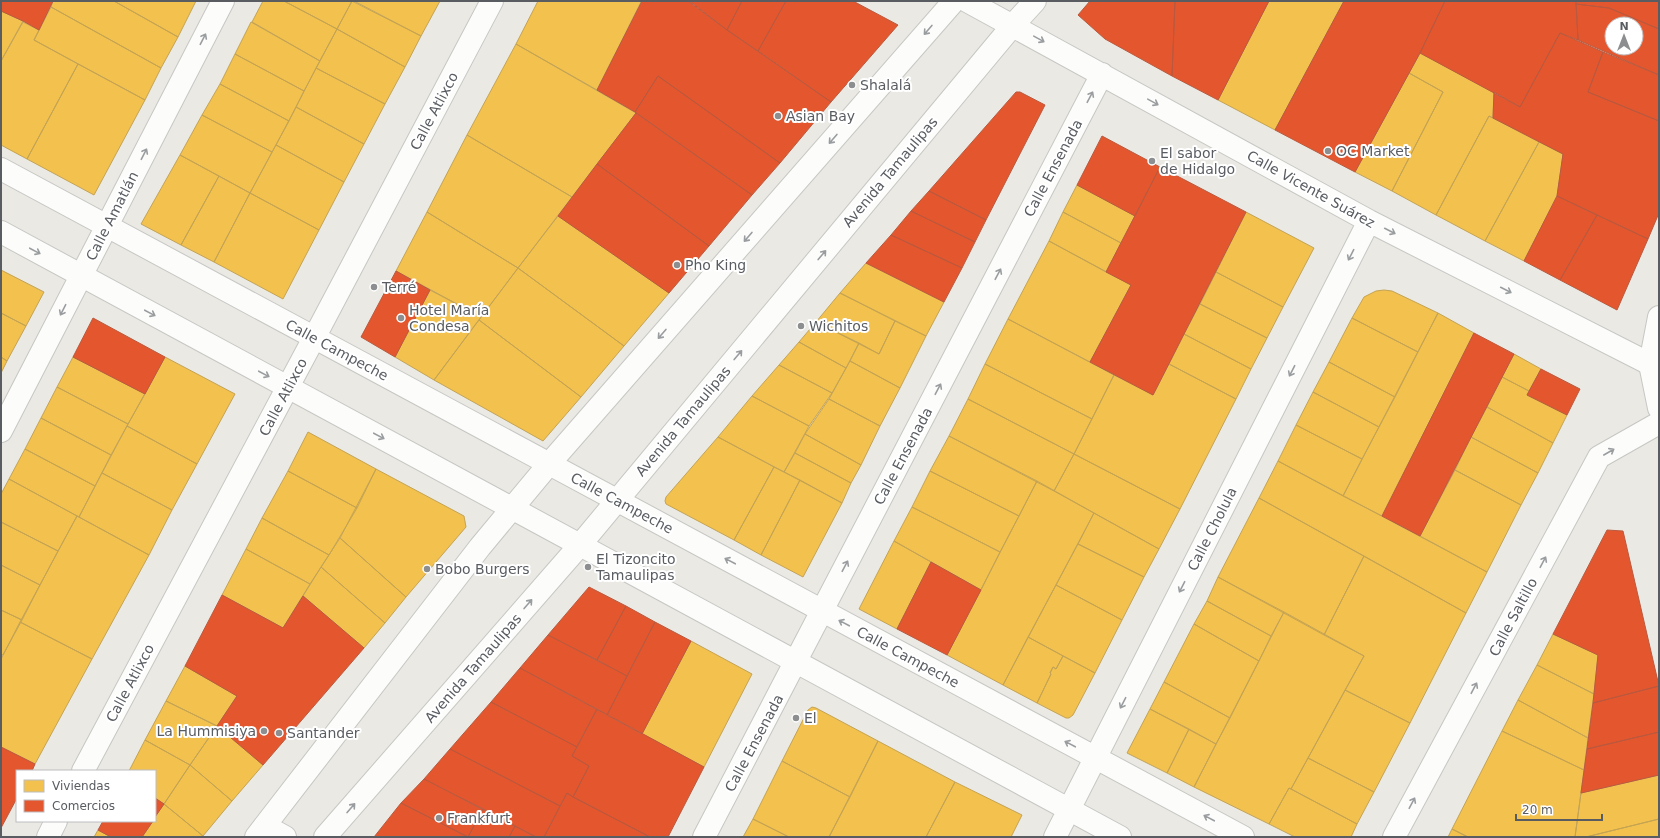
<svg xmlns="http://www.w3.org/2000/svg" width="1660" height="838" font-family="'DejaVu Sans',sans-serif">
  <rect width="100%" height="100%" fill="#eae9e3"/>
  <path fill="#f2c14e" stroke="#c4a354" d="M53 1H114L178 37 161 68 51 7Z
    M114 1H196L178 37Z
    M263 1H284L337 29 320 61 252 22Z
    M284 1H352L337 29Z
    M352 1 421 36 405 67 337 29Z
    M354 1H440L421 36Z
    M538 1H639L641 2 597 90 516 44Z
    M1269 1H1344L1275 130 1218 100Z
    M51 7 161 68 145 100 34 40Z
    M1 11 23 21 1 61Z
    M23 22 39 30 34 40 78 64 27 159 1 145V61Z
    M251 22 320 61 304 91 235 54Z
    M337 29 405 67 385 104 316 68Z
    M516 44 636 113 572 197 467 135Z
    M1420 53 1494 92 1493 118 1489 116 1436 215 1392 191 1443 92 1409 73Z
    M235 54 304 91 289 121 220 84Z
    M78 64 145 100 94 195 27 159Z
    M316 68 385 104 364 144 296 107Z
    M1409 73 1443 92 1392 191 1355 172Z
    M220 84 289 121 272 152 202 115Z
    M296 107 364 144 344 182 276 145Z
    M202 115 272 152 250 193 180 155Z
    M1489 116 1539 142 1485 241 1436 215Z
    M467 135 572 197 518 268 427 212Z
    M1539 142 1563 154 1557 196 1524 261 1485 241Z
    M276 145 344 182 319 230 250 193Z
    M180 155 219 176 181 245 141 224Z
    M219 176 250 193 214 262 181 245Z
    M1077 185 1135 216 1121 243 1063 212Z
    M250 193 319 230 283 299 214 262Z
    M427 212 518 268 481 317 396 271Z
    M1063 212 1121 243 1106 272 1049 241Z
    M1246 212 1314 248 1283 307 1216 272Z
    M558 216 669 293 624 346 518 268Z
    M1049 241 1131 285 1090 362 1008 319Z
    M866 263 944 302 926 336 840 293Z
    M518 268 624 346 581 397 479 320Z
    M1 270 44 292 26 326 1 313Z
    M1216 272 1283 307 1267 338 1200 304Z
    M430 290 481 317 434 380 395 357Z
    M1384 290 1392 291 1438 313 1418 352 1352 318 1364 297 1376 291Z
    M840 293 895 321 879 354 816 322Z
    M1200 304 1267 338 1251 369 1184 334Z
    M1 313 26 326 7 361 1 357Z
    M1438 313 1474 333 1382 516 1343 496Z
    M1352 318 1418 352 1395 397 1329 362Z
    M1008 319 1114 375 1092 419 985 364Z
    M479 320 581 397 543 441 434 380Z
    M895 321 926 336 900 388 850 361 859 343 879 354Z
    M816 322 859 343 846 368 799 342Z
    M1184 334 1251 369 1236 399 1169 364Z
    M799 342 846 368 832 393 779 365Z
    M1514 354 1541 369 1529 391 1502 377Z
    M1 357 7 361 1 373Z
    M73 357 145 394 128 424 57 387Z
    M165 357 235 394 197 464 127 426Z
    M850 361 900 388 880 426 829 399Z
    M1329 362 1395 397 1379 427 1313 392Z
    M985 364 1092 419 1074 454 968 399Z
    M1169 364 1236 399 1180 509 1074 454 1114 375 1153 395Z
    M779 365 832 393 809 426 752 396Z
    M1502 377 1529 391 1527 395 1567 415 1553 443 1487 407Z
    M57 387 128 424 111 455 41 418Z
    M1313 392 1379 427 1362 459 1296 425Z
    M752 396 809 426 784 472 718 437Z
    M829 399 880 426 861 465 805 434Z
    M968 399 1074 454 1054 491 949 436Z
    M1487 407 1553 443 1538 473 1471 437Z
    M41 418 111 455 95 486 25 449Z
    M1296 425 1362 459 1343 496 1278 461Z
    M127 426 197 464 172 510 102 473Z
    M308 432 376 469 357 508 288 471Z
    M805 434 861 465 851 483 795 453Z
    M949 436 1037 481 1019 516 930 471Z
    M718 437 774 467 734 540 666 504 665 501 666 497Z
    M1471 437 1538 473 1521 505 1455 470Z
    M25 449 95 486 79 517 9 479Z
    M795 453 851 483 842 503 784 472Z
    M1074 454 1180 509 1159 549 1054 491Z
    M1278 461 1487 572 1466 613 1259 498Z
    M774 467 800 480 761 555 734 540Z
    M376 469 464 516 466 527 406 597 340 538Z
    M1455 470 1521 505 1487 572 1420 536Z
    M288 471 357 508 329 555 262 518Z
    M930 471 1019 516 1000 552 912 507Z
    M102 473 172 510 149 555 79 517Z
    M9 479 77 516 58 551 1 522V494Z
    M800 480 842 503 803 577 761 555Z
    M1037 481 1094 513 1003 685 947 655Z
    M1259 498 1364 556 1324 635 1218 577Z
    M912 507 1000 552 981 590 894 541Z
    M1094 513 1159 549 1144 577 1078 544Z
    M77 516 149 555 92 659 20 622Z
    M262 518 329 555 310 584 246 549Z
    M1 522 58 551 40 585 1 565Z
    M340 538 406 597 385 623 321 567Z
    M894 541 931 562 897 629 859 609Z
    M1078 544 1144 577 1122 620 1056 585Z
    M246 549 310 584 283 628 222 595Z
    M1364 556 1466 613 1410 723 1345 690 1364 656 1324 635Z
    M1 565 40 585 22 620 1 610Z
    M321 567 385 623 364 648 303 596Z
    M1218 577 1284 612 1271 636 1207 601Z
    M1056 585 1122 620 1095 673 1028 637Z
    M1207 601 1271 636 1259 661 1194 624Z
    M1 610 22 620 3 655 1 654Z
    M1284 612 1364 656 1291 789 1289 788 1269 824 1194 787Z
    M20 622 92 659 35 764 1 747V659Z
    M1194 624 1259 661 1230 718 1164 682Z
    M1553 634 1598 655 1594 694 1537 665Z
    M1028 637 1063 656 1056 669 1053 667 1050 673 1051 674 1037 703 1003 685Z
    M691 641 752 674 704 767 642 734Z
    M1063 656 1095 673 1073 715 1069 718H1066L1037 703 1051 674 1050 673 1053 667 1056 669Z
    M1537 665 1594 694 1588 738 1518 700Z
    M185 666 237 696 217 726 166 701Z
    M1164 682 1230 718 1216 744 1150 709Z
    M1345 690 1410 723 1374 792 1308 758Z
    M1518 700 1588 738 1584 770 1502 731Z
    M166 701 217 726 190 765 145 740Z
    M812 707 816 708 878 741 850 797 782 761 808 710Z
    M1150 709 1189 729 1167 773 1127 753Z
    M217 726 263 765 232 801 190 765Z
    M1189 729 1216 744 1194 787 1167 773Z
    M1502 731 1584 770 1575 837H1468L1452 829Z
    M145 740 190 765 164 804 155 798V771H129Z
    M878 741 955 782 926 837H829Z
    M1308 758 1374 792 1357 824 1291 789Z
    M782 761 850 797 829 837H789L753 819Z
    M190 765 232 801 203 836 164 804Z
    M1659 775V819L1586 837H1575L1581 793Z
    M955 782 1022 815 1011 837H926Z
    M1289 788 1357 824 1351 837H1295L1269 824Z
    M164 804 203 836 202 837H142L153 821H155V817Z
    M753 819 789 837H743Z
    M1659 819V837H1586Z
    M1452 829 1468 837H1448Z
    M98 830 111 837H94Z"/>
  <path fill="#e4572e" stroke="#ba593e" fill-rule="evenodd" d="M1 1H53L39 30 23 21 1 11Z
    M642 1H688L692 3 727 30 831 102 780 163 658 76 635 112 597 90Z
    M688 1H742L727 30Z
    M742 1H786L758 51 727 30Z
    M786 1H853L898 25 831 102 758 51Z
    M1090 1H1175L1172 76 1105 39 1078 15Z
    M1175 1H1269L1218 100 1172 76Z
    M1344 1H1445L1420 53 1355 172 1275 130Z
    M1445 1H1576L1578 40 1560 33 1520 107 1420 53Z
    M1576 1H1659V29L1609 8 1576 4Z
    M1576 4 1609 8 1659 29V75L1578 40ZM1612 24H1636V48H1612Z
    M1560 33 1603 52 1588 92 1659 121V213L1648 239 1557 196 1563 154 1493 118 1494 92 1520 107Z
    M1603 52 1659 75V121L1588 92Z
    M658 76 780 163 752 195 635 112Z
    M1016 92H1020L1045 105 986 220 929 191Z
    M636 113 752 195 709 246 597 164Z
    M1102 136 1160 167 1135 216 1077 185Z
    M597 164 709 246 669 293 558 216Z
    M1160 167 1246 212 1153 395 1090 362 1131 285 1106 272Z
    M929 191 986 220 975 242 911 211Z
    M1557 196 1597 215 1560 280 1524 261Z
    M911 211 975 242 962 268 891 235Z
    M1597 215 1648 239 1617 310 1560 280Z
    M891 235 962 268 944 302 866 263Z
    M396 271 430 290 395 357 361 337Z
    M93 318 165 357 145 394 73 357Z
    M1474 333 1514 354 1420 536 1382 516Z
    M1541 369 1580 389 1567 415 1527 395Z
    M1607 530 1623 531 1659 686 1593 703 1598 655 1553 634Z
    M931 562 981 590 947 655 897 629Z
    M589 587 626 606 597 660 548 635Z
    M222 595 283 628 303 596 364 648 263 765 217 726 237 696 185 666Z
    M626 606 655 622 627 676 597 660Z
    M655 622 691 641 642 734 607 715Z
    M548 635 627 676 607 715 520 668Z
    M520 668 597 709 577 747 491 702Z
    M1659 686V732L1587 749 1593 703Z
    M491 702 577 747 572 756 589 766 573 797 567 793 560 806 450 749Z
    M597 709 704 767 668 837H650L573 797 589 766 572 756Z
    M1659 732V775L1581 793 1587 749Z
    M1 747 35 764 32 771H17V798L1 828Z
    M450 749 560 806 544 837H536L424 779Z
    M424 779 483 809 468 837 401 803Z
    M567 793 573 797 650 837H544Z
    M155 798 164 804 155 817Z
    M401 803 468 837H374Z
    M483 809 515 826 509 837H468Z
    M103 821H153L142 837H111L98 830Z
    M515 826 536 837H509Z"/>
  <g fill="none" stroke-linecap="round" stroke-linejoin="round">
    <g stroke="#c6c6c4" stroke-width="24">
      <path id="minor" d="M967 1 1369 221 1650 364 1659 367
        M1 169 1243 837
        M1 232 1120 837
        M1 431 223 1
        M83 771 314 338 492 1
        M265 826 285 837
        M48 837 56 821
        M704 837 1102 74
        M1055 837 1369 221
        M1394 837 1599 457 1659 423"/>
    </g>
    <g stroke="#c6c6c4" stroke-width="24">
      <path id="tertiary" d="M256 837 480 547 549 464 954 1
        M325 837 580 545 1013 25 1035 1"/>
    </g>
    <g stroke="#c6c7c5" stroke-width="24">
      <path id="secondary" d="M1659 317 1650 364 1659 408"/>
    </g>
    <use href="#minor" stroke="#fcfcfb" stroke-width="22"/>
    <use href="#tertiary" stroke="#fcfcfb" stroke-width="22"/>
    <use href="#secondary" stroke="#fcfcfb" stroke-width="22"/>
  </g>
  <defs><path id="oneway-shaft" d="M-6 0H5M1.5-3L5.5 0L1.5 3" fill="none" stroke-width="1.6" stroke-linecap="round" stroke-linejoin="round"/></defs>
  <g stroke="#9a9d9f">
    <use href="#oneway-shaft" transform="translate(928 30) rotate(131)"/>
    <use href="#oneway-shaft" transform="translate(203 39) rotate(-63)"/>
    <use href="#oneway-shaft" transform="translate(1039 39) rotate(29)"/>
    <use href="#oneway-shaft" transform="translate(1090 97) rotate(-62)"/>
    <use href="#oneway-shaft" transform="translate(1153 102) rotate(29)"/>
    <use href="#oneway-shaft" transform="translate(833 139) rotate(131)"/>
    <use href="#oneway-shaft" transform="translate(144 154) rotate(-63)"/>
    <use href="#oneway-shaft" transform="translate(1390 231) rotate(27)"/>
    <use href="#oneway-shaft" transform="translate(748 237) rotate(131)"/>
    <use href="#oneway-shaft" transform="translate(35 251) rotate(28)"/>
    <use href="#oneway-shaft" transform="translate(822 255) rotate(-50)"/>
    <use href="#oneway-shaft" transform="translate(1351 255) rotate(117)"/>
    <use href="#oneway-shaft" transform="translate(998 274) rotate(-62)"/>
    <use href="#oneway-shaft" transform="translate(1506 290) rotate(27)"/>
    <use href="#oneway-shaft" transform="translate(63 310) rotate(117)"/>
    <use href="#oneway-shaft" transform="translate(150 313) rotate(28)"/>
    <use href="#oneway-shaft" transform="translate(662 334) rotate(131)"/>
    <use href="#oneway-shaft" transform="translate(738 355) rotate(-50)"/>
    <use href="#oneway-shaft" transform="translate(1292 371) rotate(117)"/>
    <use href="#oneway-shaft" transform="translate(264 374) rotate(28)"/>
    <use href="#oneway-shaft" transform="translate(938 389) rotate(-62)"/>
    <use href="#oneway-shaft" transform="translate(379 436) rotate(28)"/>
    <use href="#oneway-shaft" transform="translate(1609 452) rotate(-30)"/>
    <use href="#oneway-shaft" transform="translate(730 561) rotate(-152)"/>
    <use href="#oneway-shaft" transform="translate(1543 562) rotate(-62)"/>
    <use href="#oneway-shaft" transform="translate(845 566) rotate(-62)"/>
    <use href="#oneway-shaft" transform="translate(1182 587) rotate(117)"/>
    <use href="#oneway-shaft" transform="translate(528 604) rotate(-49)"/>
    <use href="#oneway-shaft" transform="translate(844 623) rotate(-152)"/>
    <use href="#oneway-shaft" transform="translate(1474 688) rotate(-62)"/>
    <use href="#oneway-shaft" transform="translate(1123 703) rotate(117)"/>
    <use href="#oneway-shaft" transform="translate(1070 744) rotate(-152)"/>
    <use href="#oneway-shaft" transform="translate(1412 803) rotate(-62)"/>
    <use href="#oneway-shaft" transform="translate(351 808) rotate(-49)"/>
    <use href="#oneway-shaft" transform="translate(1209 818) rotate(-152)"/>
  </g>
  <g fill="#8c8e8f" stroke="#fff" stroke-width="1.5">
    <circle cx="852" cy="85" r="4"/>
    <circle cx="778" cy="116" r="4"/>
    <circle cx="1328" cy="151" r="4"/>
    <circle cx="1152" cy="161" r="4"/>
    <circle cx="677" cy="265" r="4"/>
    <circle cx="374" cy="287" r="4"/>
    <circle cx="401" cy="318" r="4"/>
    <circle cx="801" cy="326" r="4"/>
    <circle cx="588" cy="567" r="4"/>
    <circle cx="427" cy="569" r="4"/>
    <circle cx="796" cy="718" r="4"/>
    <circle cx="264" cy="731" r="4"/>
    <circle cx="279" cy="733" r="4"/>
    <circle cx="439" cy="818" r="4"/>
  </g>
  <g text-anchor="middle" stroke-width="4" stroke-linejoin="round" paint-order="stroke">
    <g font-size="14" fill="#595d62" stroke="#fff" text-anchor="start">
      <text x="860" y="90">Shalalá</text>
      <text x="786" y="121">Asian Bay</text>
      <text x="1336" y="156">OC Market</text>
      <text x="1160" y="158">El sabor<tspan x="1160" dy="16">de Hidalgo</tspan></text>
      <text x="685" y="270">Pho King</text>
      <text x="382" y="292">Terré</text>
      <text x="409" y="315">Hotel María<tspan x="409" dy="16">Condesa</tspan></text>
      <text x="809" y="331">Wichitos</text>
      <text x="596" y="564">El Tizoncito<tspan x="596" dy="16">Tamaulipas</tspan></text>
      <text x="435" y="574">Bobo Burgers</text>
      <text x="804" y="723">El</text>
      <text x="256" y="736" text-anchor="end">La Hummisiya</text>
      <text x="287" y="738">Santander</text>
      <text x="447" y="823">Frankfurt</text>
    </g>
    <g font-size="14" fill="#595d62" stroke="#fff">
      <text transform="translate(434 111) rotate(-62)" y="5">Calle Atlixco</text>
      <text transform="translate(1053 168) rotate(-62)" y="5">Calle Ensenada</text>
      <text transform="translate(890 172) rotate(-50)" y="5">Avenida Tamaulipas</text>
      <text transform="translate(1311 189) rotate(29)" y="5">Calle Vicente Suárez</text>
      <text transform="translate(112 216) rotate(-63)" y="5">Calle Amatlán</text>
      <text transform="translate(337 350) rotate(28)" y="5">Calle Campeche</text>
      <text transform="translate(283 397) rotate(-62)" y="5">Calle Atlixco</text>
      <text transform="translate(683 421) rotate(-50)" y="5">Avenida Tamaulipas</text>
      <text transform="translate(903 456) rotate(-62)" y="5">Calle Ensenada</text>
      <text transform="translate(622 503) rotate(28)" y="5">Calle Campeche</text>
      <text transform="translate(1212 529) rotate(-63)" y="5">Calle Cholula</text>
      <text transform="translate(1513 617) rotate(-62)" y="5">Calle Saltillo</text>
      <text transform="translate(908 657) rotate(28)" y="5">Calle Campeche</text>
      <text transform="translate(473 668) rotate(-49)" y="5">Avenida Tamaulipas</text>
      <text transform="translate(130 683) rotate(-62)" y="5">Calle Atlixco</text>
      <text transform="translate(754 743) rotate(-62)" y="5">Calle Ensenada</text>
    </g>
  </g>
  <rect width="1660" height="838" fill="none" stroke="#595d62" stroke-width="4"/>
  <rect x="16" y="770" width="140" height="52" fill="#ffffff" stroke="#bdbec0"/>
  <rect x="24" y="780" width="20" height="12" fill="#f2c14e" stroke="#bdbec0"/>
  <text x="52" y="790" font-size="12" fill="#595d62">Viviendas</text>
  <rect x="24" y="800" width="20" height="12" fill="#e4572e" stroke="#bdbec0"/>
  <text x="52" y="810" font-size="12" fill="#595d62">Comercios</text>
  <g transform="translate(1624 36)"><circle r="19" fill="#ffffff" stroke="#bdbec0"/>
  <path d="M0-3L7 15L0 10L-7 15Z" fill="#8c8e8f"/>
  <text y="-6" font-size="11" font-weight="bold" text-anchor="middle" fill="#595d62">N</text>
  </g>
  <path d="M1516 814v6h86v-6" fill="none" stroke="#595d62" stroke-width="2"/>
  <text x="1522" y="814" font-size="12" fill="#595d62" stroke="#ffffff" stroke-width="3" paint-order="stroke">20 m</text>
</svg>
